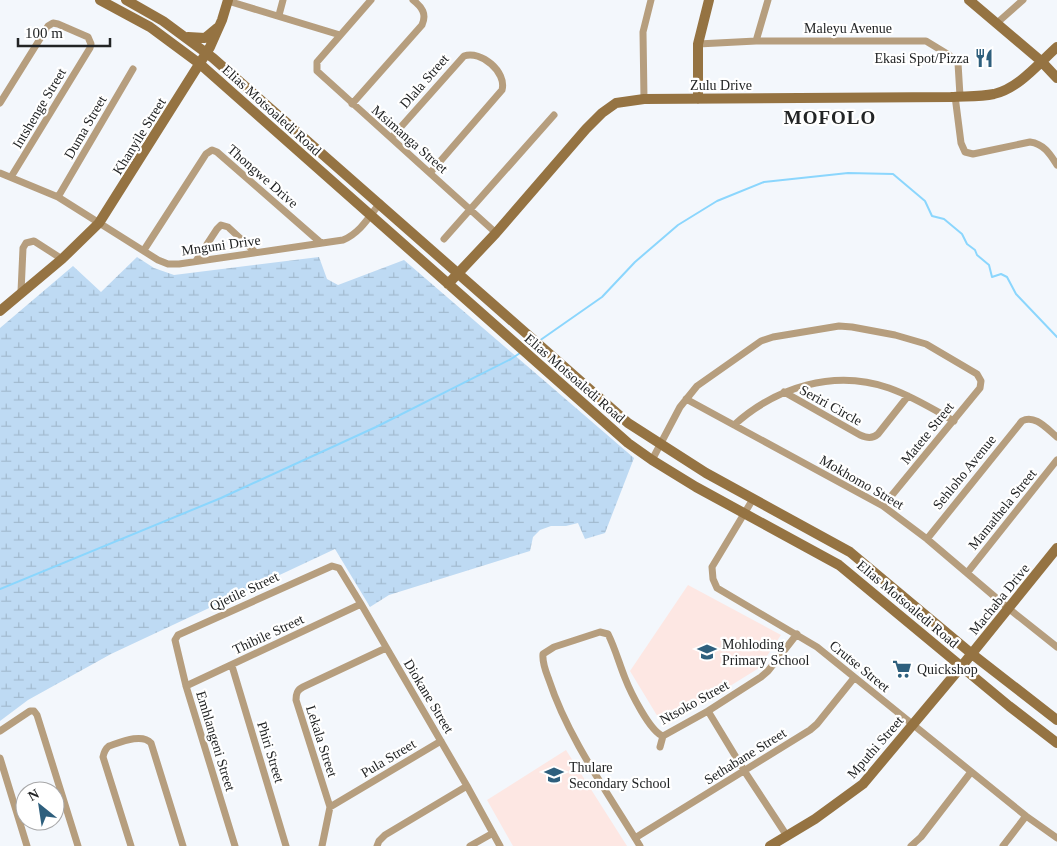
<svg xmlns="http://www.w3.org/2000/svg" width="1057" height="846" font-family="'Times New Roman',serif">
  <defs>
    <pattern id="wetland-marsh" width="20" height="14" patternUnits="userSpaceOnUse" patternTransform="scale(1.25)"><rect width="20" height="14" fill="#bedaf3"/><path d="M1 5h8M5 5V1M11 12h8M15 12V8" fill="none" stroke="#a3bbd0"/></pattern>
  </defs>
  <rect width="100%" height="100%" fill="#f3f7fc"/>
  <path fill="#fde7e3" d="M688 585 781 635 759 668 664 727 630 671Z
    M566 750 627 846H513L487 800Z"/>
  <path fill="url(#wetland-marsh)" d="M137 257 154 268 174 275 319 257 327 279 338 285 404 260 634 458 605 533 585 539 578 523 566 526H551L540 530 533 537 530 551 389 595 370 607 335 549 111 654 28 700 0 721V328L73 266 101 292Z"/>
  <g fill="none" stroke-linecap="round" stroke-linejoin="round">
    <path stroke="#8bd6fd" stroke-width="2" d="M539 341 602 297 635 262 678 225 717 201 764 182 848 173 893 174 925 201 932 216 944 219 962 234 967 244 975 250 977 255 989 265 992 277 1001 274 1007 277 1016 294 1057 337
      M0 589 221 498 376 427 511 359 520 353"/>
    <path stroke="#b69e7e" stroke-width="7" d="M371 0 317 62V71L496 233
      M228 1 340 35
      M279 15 283 0
      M997 23 1023 0
      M756 41 768 0
      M698 44 756 41H926L949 55 958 63 960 96
      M955 96 961 143 965 152 973 154 1030 142C1044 144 1050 154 1057 165
      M644 99 643 32 651 0
      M0 103 48 26 53 23 58 24 88 37 91 44 90 48 11 177
      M352 104 422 25C427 14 422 7 413 0
      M391 138 464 56C481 50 507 72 502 90L430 173
      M0 173 58 197 158 260 168 264H179L343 240C360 233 369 217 380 203
      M58 197 133 69
      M444 239 554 115
      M144 250 206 154 212 150 217 152 321 243
      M196 261 217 229 221 225 228 227 255 252
      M21 292 23 248 26 243 34 241 62 259
      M784 392 860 435C867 438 872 439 878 434L908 396
      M686 399 883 506 927 539 1008 608 1057 647
      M734 425C776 387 834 369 889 388 912 396 933 409 954 421
      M652 460 680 407 697 386 761 341 773 337 839 326 852 327 895 335 926 344 977 374 981 381 980 388 883 506
      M753 499 712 567 713 579 717 588 817 647 1026 816 1057 838
      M927 539 1022 421C1035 414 1047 429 1057 437
      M967 573 1057 460
      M232 666 286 846
      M186 686 361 604
      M708 711 745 772 787 836
      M0 731 30 711H34L37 715 78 846
      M660 747 663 736
      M0 758 27 846
      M330 807 441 741
      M635 838 810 730 817 724 854 678
      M131 846 103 757C104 752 105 749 109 746 121 742 142 733 151 743L183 846
      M235 846 186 686 175 640 178 635 332 566 339 568 361 604 467 786 500 846
      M322 846 330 807 296 700C296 694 297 690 303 687L386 648
      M377 846 379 841 385 835 467 786
      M470 846 493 833
      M640 846C608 793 568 738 549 680 546 672 542 663 543 654L554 647 600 632 608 634C615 648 619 663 625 678 630 691 650 732 663 736L708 711 761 677 768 671 797 634
      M911 846 921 837 971 772
      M1003 846 1026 816"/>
    <path stroke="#957342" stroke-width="10" d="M100 0 150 27 200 64 628 443 652 460 696 487 839 565 1009 706 1057 743
      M126 0 163 21 213 58 628 423 706 473 850 552 972 654 1057 720
      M969 0 1041 61 1057 78
      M188 37 205 38 217 28
      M698 99V44L709 0
      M448 284 496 233 586 129 602 113 616 103 644 99 951 97C964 96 980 97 994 94 1019 88 1038 64 1057 47
      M0 311 62 259 99 223 210 47 222 20 228 0
      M770 846 815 819 863 784 961 667 1057 548"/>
  </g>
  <defs>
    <g id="restaurant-bare" transform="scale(1.5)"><path d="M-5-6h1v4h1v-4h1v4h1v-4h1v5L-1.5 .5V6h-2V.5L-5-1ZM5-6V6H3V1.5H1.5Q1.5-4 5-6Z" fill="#2e5f7d" stroke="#fff" stroke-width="2.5" paint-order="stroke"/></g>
    <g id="school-bare" transform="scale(1.5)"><path d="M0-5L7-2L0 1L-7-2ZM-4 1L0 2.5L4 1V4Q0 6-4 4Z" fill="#2e5f7d" stroke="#fff" stroke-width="2.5" paint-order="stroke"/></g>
    <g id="supermarket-bare" transform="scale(1.5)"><path d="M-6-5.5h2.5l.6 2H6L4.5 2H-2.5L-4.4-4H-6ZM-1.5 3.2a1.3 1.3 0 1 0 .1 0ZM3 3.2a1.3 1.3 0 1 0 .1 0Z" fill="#2e5f7d" stroke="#fff" stroke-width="2.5" paint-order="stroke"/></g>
  </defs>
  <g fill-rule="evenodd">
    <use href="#restaurant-bare" x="984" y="58"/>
    <use href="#school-bare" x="707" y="652"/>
    <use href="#supermarket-bare" x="902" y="669"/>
    <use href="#school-bare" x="554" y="775"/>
  </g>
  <g text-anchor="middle" stroke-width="4.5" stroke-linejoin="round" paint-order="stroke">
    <g font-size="14" fill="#222425" stroke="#fff">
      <text x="848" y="33">Maleyu Avenue</text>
      <text transform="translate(424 81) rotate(-49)" y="5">Dlala Street</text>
      <text x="721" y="90">Zulu Drive</text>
      <text transform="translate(39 108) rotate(-59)" y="5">Intshenge Street</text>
      <text transform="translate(272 110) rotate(42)" y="5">Elias Motsoaledi Road</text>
      <text transform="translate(85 127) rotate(-60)" y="5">Duma Street</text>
      <text transform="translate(139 136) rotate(-58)" y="5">Khanyile Street</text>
      <text transform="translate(410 139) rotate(41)" y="5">Msimanga Street</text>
      <text transform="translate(263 176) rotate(41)" y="5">Thongwe Drive</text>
      <text transform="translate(221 245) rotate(-8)" y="5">Mnguni Drive</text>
      <text transform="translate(575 378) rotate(41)" y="5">Elias Motsoaledi Road</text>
      <text transform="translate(831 405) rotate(29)" y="5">Seriri Circle</text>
      <text transform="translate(927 433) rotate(-51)" y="5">Matete Street</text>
      <text transform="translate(964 472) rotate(-51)" y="5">Sehloho Avenue</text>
      <text transform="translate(862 482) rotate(30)" y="5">Mokhomo Street</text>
      <text transform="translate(1002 509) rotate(-51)" y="5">Mamathela Street</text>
      <text transform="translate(244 591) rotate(-25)" y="5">Qjetile Street</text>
      <text transform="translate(999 599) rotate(-51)" y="5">Machaba Drive</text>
      <text transform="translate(908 604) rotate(40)" y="5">Elias Motsoaledi Road</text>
      <text transform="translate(268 634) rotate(-25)" y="5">Thibile Street</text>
      <text transform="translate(860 666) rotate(39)" y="5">Crutse Street</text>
      <text transform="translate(429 696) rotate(59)" y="5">Diokane Street</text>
      <text transform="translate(694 702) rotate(-29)" y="5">Ntsoko Street</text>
      <text transform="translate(216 741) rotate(73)" y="5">Emhlangeni Street</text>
      <text transform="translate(322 741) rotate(72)" y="5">Lekala Street</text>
      <text transform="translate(875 747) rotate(-49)" y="5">Mputhi Street</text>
      <text transform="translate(271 752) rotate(73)" y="5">Phiri Street</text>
      <text transform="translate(745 756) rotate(-32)" y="5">Sethabane Street</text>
      <text transform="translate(388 758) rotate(-31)" y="5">Pula Street</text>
    </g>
    <g font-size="14" fill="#222425" stroke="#fff" text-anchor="start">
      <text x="969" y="63" text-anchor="end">Ekasi Spot/Pizza</text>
      <text x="722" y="649">Mohloding<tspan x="722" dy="16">Primary School</tspan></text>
      <text x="917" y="674">Quickshop</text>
      <text x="569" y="772">Thulare<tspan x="569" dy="16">Secondary School</tspan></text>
    </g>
    <g font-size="19" font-weight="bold" letter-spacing="1" fill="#222425" stroke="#fff">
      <text x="830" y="124">MOFOLO</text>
    </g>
  </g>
  <g transform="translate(40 806) rotate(330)"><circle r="24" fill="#ffffff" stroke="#a7a7a8"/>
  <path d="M0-4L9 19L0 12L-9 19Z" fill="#2e5f7d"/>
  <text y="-8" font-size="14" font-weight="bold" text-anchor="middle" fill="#222425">N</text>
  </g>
  <path d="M18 38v8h92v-8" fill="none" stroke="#222425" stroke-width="2.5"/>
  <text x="25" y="38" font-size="15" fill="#222425" stroke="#ffffff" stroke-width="4" paint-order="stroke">100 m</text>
</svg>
